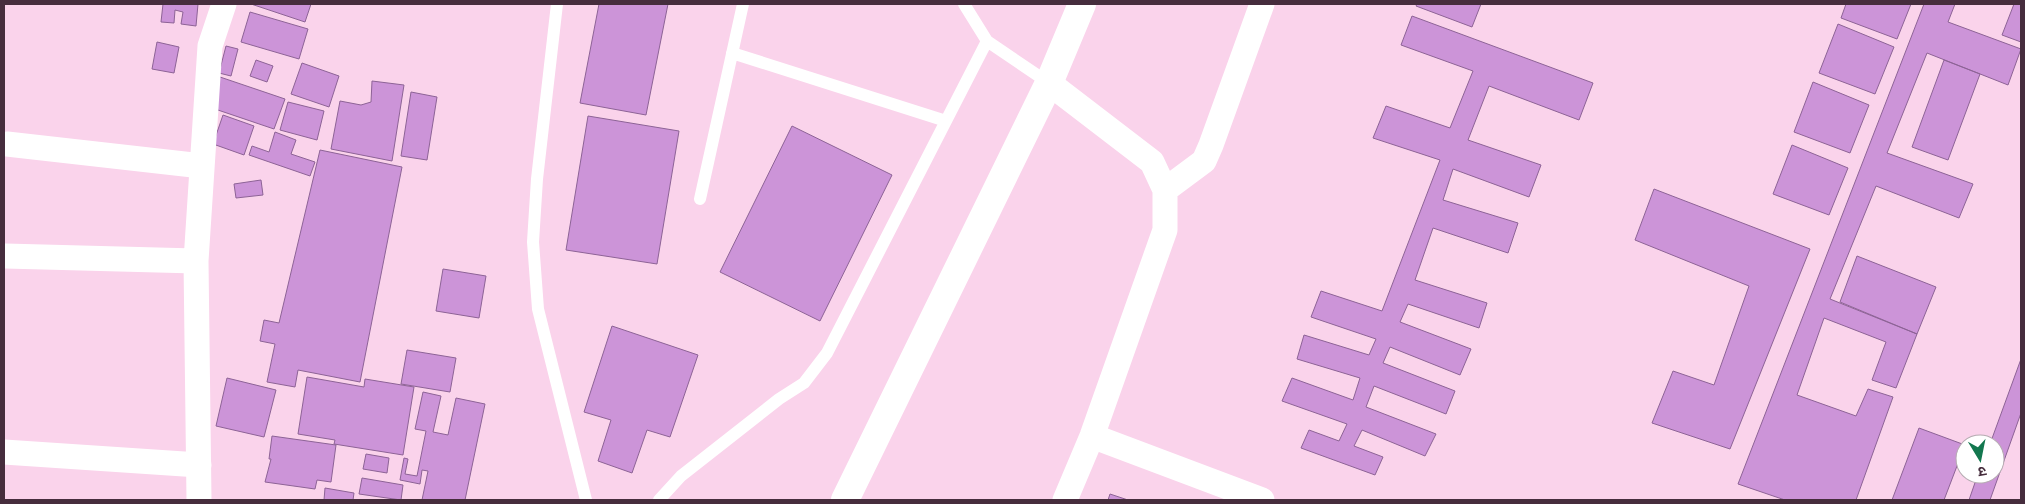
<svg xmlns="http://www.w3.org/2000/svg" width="2025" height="504" font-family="'Titillium Web','Noto Sans Devanagari',sans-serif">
  <rect width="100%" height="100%" fill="#fad3eb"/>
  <path fill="#cc94d8" stroke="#8d6396" d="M163 4H198L196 26 181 24 183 12 175 10 174 23 161 22Z
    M251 4H311L305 22Z
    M599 4H668L646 115 580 103Z
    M1417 4H1481L1472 27 1416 6Z
    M1846 4H1911L1897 39 1841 18Z
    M1924 4H1955L1948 22 2021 49 2008 85 1927 53 1887 153 1973 184 1959 218 1876 186 1830 299 1917 334 1896 388 1872 380 1886 342 1824 318 1797 395 1856 416 1868 389 1893 397 1856 500H1785L1738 484Z
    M2014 4H2021V42L2002 35Z
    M250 12 308 29 299 59 241 42Z
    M1412 16 1593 83 1579 120 1489 86 1468 140 1541 165 1529 197 1453 169 1443 200 1518 223 1508 253 1433 228 1415 280 1487 303 1479 328 1408 304 1400 322 1471 349 1460 375 1390 347 1383 363 1455 391 1446 414 1374 386 1366 407 1436 434 1425 456 1362 430 1354 446 1383 457 1375 475 1301 448 1309 430 1339 441 1347 424 1282 401 1292 378 1353 400 1360 378 1297 359 1304 335 1369 355 1376 339 1311 317 1321 291 1382 311 1440 160 1373 138 1386 106 1450 128 1473 71 1401 45Z
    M1838 24 1894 47 1875 94 1819 73Z
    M157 42 179 47 174 73 152 69Z
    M226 46 238 49 231 76 219 73Z
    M256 60 273 66 267 82 250 76Z
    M1944 60 1980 74 1948 160 1912 147Z
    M302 63 339 76 329 107 291 94Z
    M220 77 285 99 274 129 209 107Z
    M372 81 404 85 392 161 331 149 340 101 361 105 371 102Z
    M1813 82 1869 105 1850 153 1794 132Z
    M411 92 437 97 427 160 401 156Z
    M288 102 324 111 317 140 280 130Z
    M223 115 254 126 244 155 213 144Z
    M588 116 679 131 657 264 566 250Z
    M792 126 892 175 820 321 720 272Z
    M275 132 296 140 291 154 315 162 310 176 249 155 252 146 269 152Z
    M1792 145 1848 168 1829 215 1773 194Z
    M320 150 402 167 360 382 298 370 295 387 267 382 275 344 260 341 264 320 279 323Z
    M261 180 263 195 236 198 234 184Z
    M1654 189 1810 249 1730 449 1652 423 1673 371 1714 385 1749 286 1635 240Z
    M1857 256 1936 287 1917 334 1840 302Z
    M443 269 486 276 479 318 436 311Z
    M612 326 698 355 670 437 647 430 632 473 598 461 611 420 584 412Z
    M407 350 456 358 450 392 401 384Z
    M2021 359V413L1990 500H1969L1978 474H1995V444H1990Z
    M307 377 364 387 365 379 414 387 403 455 334 444 335 440 298 434Z
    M227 378 276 390 264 437 216 426Z
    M423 392 441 396 433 432 448 435 456 398 485 404 465 500H422L428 471 422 470 420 484 400 480 404 458 408 459 405 474 417 476 426 431 415 429Z
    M1919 428 1965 445 1944 500H1892Z
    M272 436 336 445 331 482 317 480 315 489 265 482 271 459H269Z
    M366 454 389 458 387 473 363 469Z
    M362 478 403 485 401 500 359 494Z
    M325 488 354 493 353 500H324Z
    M1110 494 1128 500H1108Z"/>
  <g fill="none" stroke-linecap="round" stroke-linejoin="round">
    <path stroke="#fff" stroke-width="12" d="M557 4 537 179 533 242 538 309 586 500
      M964 4 987 41 1049 83
      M732 53 946 121
      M700 199 743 4
      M659 500 681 476 779 399 804 383 827 353 987 41"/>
    <path stroke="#fff" stroke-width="25" d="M1049 83 1152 162 1165 190V230L1092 436 1065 500
      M7 144 202 166
      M1165 190 1204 161 1211 145 1262 4
      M5 256 196 261
      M1092 436 1262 500
      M4 452 199 465
      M199 500 196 261 210 46 224 4"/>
    <path stroke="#fff" stroke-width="28" d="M845 500 1049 83 1082 4"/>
  </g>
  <rect width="2025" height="504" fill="none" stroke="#462d3d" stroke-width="10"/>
  <g transform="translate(1980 459) rotate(170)"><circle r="24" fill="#ffffff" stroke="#b5abb1"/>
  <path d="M0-4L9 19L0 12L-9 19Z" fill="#13774f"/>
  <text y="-8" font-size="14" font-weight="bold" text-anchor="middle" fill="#462d3d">उ</text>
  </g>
</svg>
